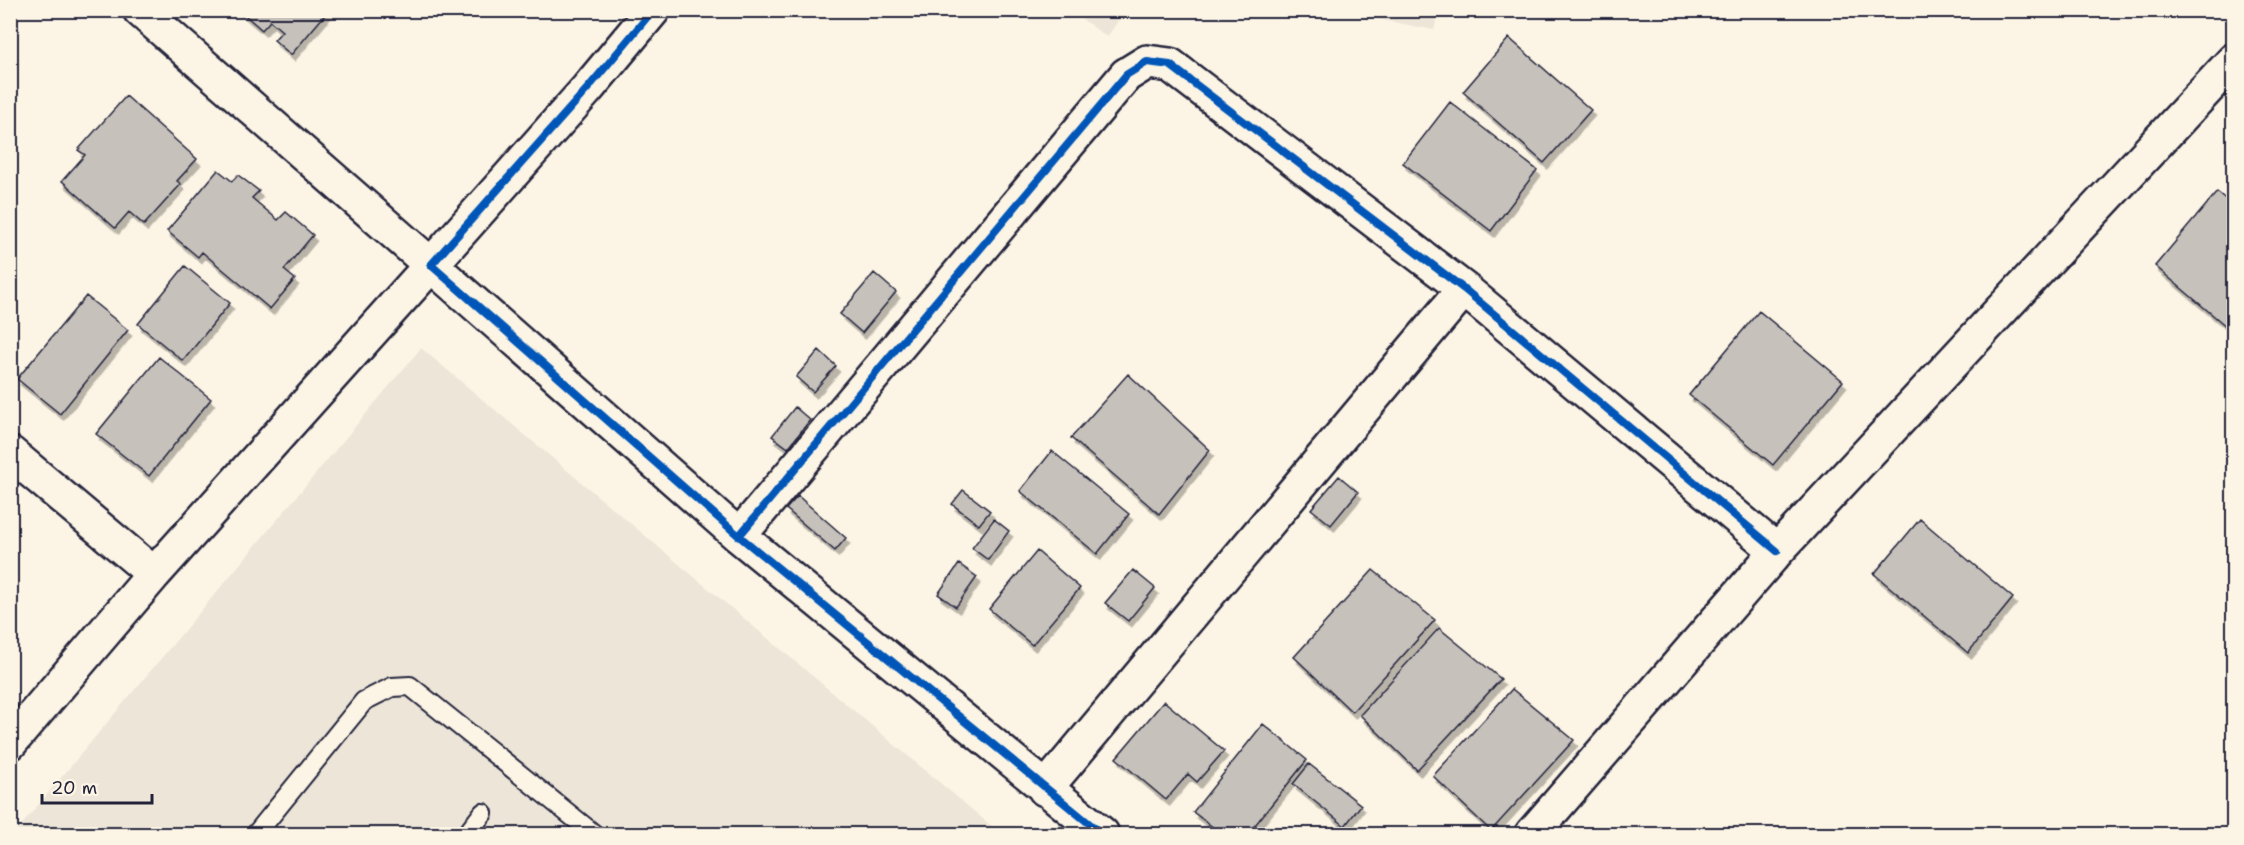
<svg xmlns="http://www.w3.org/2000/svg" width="2244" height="845" font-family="'Shantell Sans',sans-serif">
  <defs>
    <filter id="shadow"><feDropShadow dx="3.5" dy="6" stdDeviation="0" flood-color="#0004"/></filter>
  </defs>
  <rect width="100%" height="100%" fill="#fcf5e5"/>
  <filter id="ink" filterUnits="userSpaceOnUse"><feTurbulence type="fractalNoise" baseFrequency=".0167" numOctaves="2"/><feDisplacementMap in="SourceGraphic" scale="12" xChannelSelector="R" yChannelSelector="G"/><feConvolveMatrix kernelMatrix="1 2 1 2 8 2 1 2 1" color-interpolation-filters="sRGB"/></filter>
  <g filter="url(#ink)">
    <path fill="#ece5d8" d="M1071 11H1125L1107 37Z
      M1338 11 1439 10V11L1434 30Z
      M421 348 1001 834H14Z"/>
    <path fill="#c6c1bb" stroke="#22223b" stroke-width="1.5" filter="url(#shadow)" d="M239 10H329L291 55 274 40 282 31 270 21 262 30Z
      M1509 38 1591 110 1544 163 1463 92Z
      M126 96 197 159 177 181 181 184 144 225 129 212 115 228 62 181 85 155 78 150Z
      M1450 102 1537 170 1491 231 1403 163Z
      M218 170 232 181 238 175 259 191 252 198 278 220 286 212 313 235 284 270 295 279 270 309 202 252 198 257 167 231Z
      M2217 192 2234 206V333L2155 266Z
      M185 266 230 303 183 361 138 324Z
      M874 273 896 292 862 333 840 314Z
      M86 296 128 330 60 414 17 379Z
      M1759 311 1843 381 1773 465 1689 395Z
      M819 350 836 366 813 392 796 377Z
      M159 357 211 399 149 476 96 434Z
      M1128 374 1210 450 1159 514 1071 438Z
      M795 407 810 420 788 448 772 436Z
      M1052 451 1129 514 1097 554 1020 491Z
      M1339 476 1358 492 1331 525 1311 509Z
      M963 490 990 511 979 525 952 504Z
      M798 496 846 538 835 551 786 509Z
      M994 519 1009 531 988 560 972 548Z
      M1920 519 2013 598 1968 653 1874 574Z
      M1037 551 1080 588 1032 645 989 609Z
      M959 564 977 577 956 607 938 594Z
      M1133 570 1155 588 1128 621 1105 603Z
      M1373 570 1435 620 1352 712 1294 657Z
      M1439 628 1501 679 1417 770 1360 715Z
      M1512 689 1574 740 1491 831 1433 776Z
      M1164 701 1224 751 1197 782 1188 774 1166 800 1116 758Z
      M1263 724 1307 760 1248 834H1222L1193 812Z
      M1309 764 1361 805 1345 826 1293 784Z"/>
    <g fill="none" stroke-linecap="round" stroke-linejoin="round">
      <g stroke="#22223b" stroke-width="22">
        <path id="service" d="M256 834 364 701 392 687 410 686 594 834
          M467 834 483 813"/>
      </g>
      <g stroke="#22223b" stroke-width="38">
        <path id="minor" d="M653 10 588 88 431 265 739 536 1102 834
          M10 453 154 574
          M739 536 1126 75 1147 62 1170 65 1464 289 1777 551
          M10 743 154 574 431 265 140 10
          M1045 789 1464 289
          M1532 834 1777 551 2234 60"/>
      </g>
      <use href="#service" stroke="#fcf5e5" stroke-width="18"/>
      <use href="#minor" stroke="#fcf5e5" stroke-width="33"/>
      <g stroke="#fcf5e5" stroke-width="11">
        <path id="cycleway" d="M653 10 588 88 431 265 739 536 1102 834
          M739 536 1126 75 1147 62 1170 65 1464 289 1777 551"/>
      </g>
      <use href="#cycleway" stroke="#0057b8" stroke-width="8"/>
    </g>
  </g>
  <rect width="2244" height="845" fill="none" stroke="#fcf5e5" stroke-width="36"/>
  <rect x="18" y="18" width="2208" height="809" fill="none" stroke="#22223b" stroke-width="2" filter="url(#ink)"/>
  <path d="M42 794v9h110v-9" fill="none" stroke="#22223b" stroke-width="3"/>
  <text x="51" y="794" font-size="18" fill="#22223b" stroke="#fcf5e5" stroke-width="4.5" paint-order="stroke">20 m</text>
</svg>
